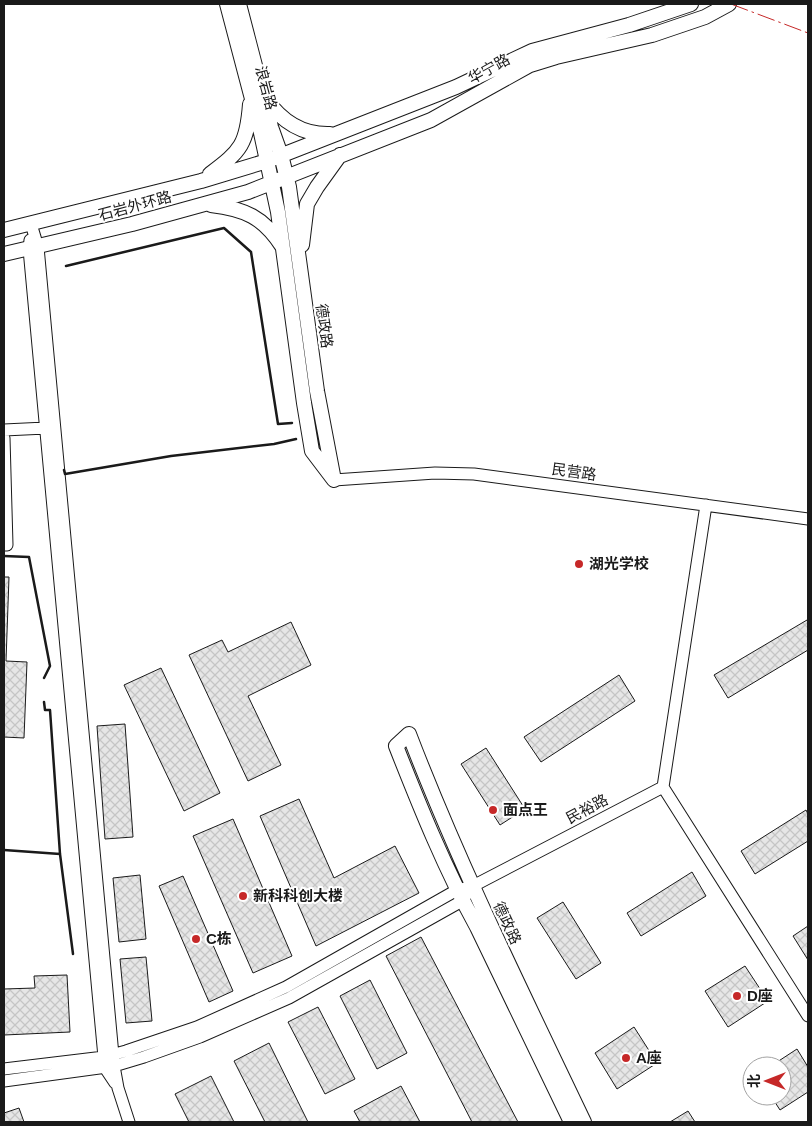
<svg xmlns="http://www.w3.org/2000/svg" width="812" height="1126" font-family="Helvetica,'Noto Sans SC',sans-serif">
  <defs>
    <pattern id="building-cross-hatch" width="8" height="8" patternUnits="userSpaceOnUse" patternTransform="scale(1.25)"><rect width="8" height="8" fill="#e6e6e6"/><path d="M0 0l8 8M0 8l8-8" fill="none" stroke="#c5c5c5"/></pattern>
  </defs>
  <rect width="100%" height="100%" fill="#fff"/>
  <path fill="url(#building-cross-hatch)" stroke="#1a1a1a" d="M4 577H9L6 661 27 662 24 738 4 737Z
    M807 620 808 622V650L728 698 714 675Z
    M291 622 311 665 248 696 281 765 248 781 189 655 222 640 228 652Z
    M161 668 220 793 184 811 124 685Z
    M619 675 635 701 541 762 524 737Z
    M125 724 133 837 105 839 97 726Z
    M486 748 525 809 500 825 461 764Z
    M299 799 334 878 395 846 419 893 316 946 260 816Z
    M806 810 808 814V841L755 874 741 851Z
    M233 819 292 956 253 973 193 836Z
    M692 872 706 896 641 936 627 913Z
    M140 875 146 939 119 942 113 878Z
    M183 876 233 991 209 1002 159 886Z
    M563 902 601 963 576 979 537 918Z
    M808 926V960L793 936Z
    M421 937 518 1122H472L386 956Z
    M146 957 152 1021 126 1023 120 959Z
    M745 966 768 1001 728 1027 705 991Z
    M67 975 70 1032 4 1035V989L35 988 34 976Z
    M370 980 407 1053 377 1069 340 996Z
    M318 1007 355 1079 325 1094 288 1022Z
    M634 1027 657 1063 617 1089 595 1053Z
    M269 1043 308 1122H265L234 1061Z
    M797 1049 808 1067V1092L780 1110 771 1096H782V1066H771Z
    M211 1076 234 1122H189L175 1094Z
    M401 1086 420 1122H360L354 1111Z
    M19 1108 24 1122H4V1113Z
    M688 1111 695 1122H670Z"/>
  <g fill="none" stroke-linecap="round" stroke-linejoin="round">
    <g stroke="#1a1a1a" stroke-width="13">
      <path id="minor" d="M31 224 38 247 114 1066 118 1088 129 1122
        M30 240 29 249 105 1068 115 1083
        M4 430 46 428
        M4 438 7 545H4
        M334 480 435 473 474 474 808 519
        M706 505 663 787 808 1016
        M4 1069 104 1057 126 1051 197 1027 286 987 457 890 473 886 663 787
        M4 1081 114 1066 144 1057 200 1037 289 998 462 901 467 894"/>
    </g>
    <g stroke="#1a1a1a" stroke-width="16">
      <path id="major" d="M227 4 261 133 278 212 304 403 312 451 334 480
        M239 4 271 127 281 155 289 187 317 391 333 475
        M266 99C282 122 302 135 330 134
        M210 174C241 151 247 144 250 104
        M211 205C245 209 263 217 282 246
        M4 230 201 181 267 161 456 87 532 51 629 25 691 4
        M302 245 307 204 317 187 340 155
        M4 254 132 224 248 192 431 120 530 65 556 57 652 35 705 17 729 4
        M571 1122 477 927C445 869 420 807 396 746L409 734C460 867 523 994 584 1122"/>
    </g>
    <use href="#minor" stroke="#fff" stroke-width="11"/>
    <use href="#major" stroke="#fff" stroke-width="14"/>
    <path stroke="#1a1a1a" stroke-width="2.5" d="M66 266 224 228 251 252 278 424 292 423
      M64 470 65 474 171 456 274 444 296 439
      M4 556 29 557 50 666 44 678
      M44 702 45 710H50L60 854 73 954
      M4 850 60 854"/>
    <path stroke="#c62828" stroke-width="1" stroke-dasharray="18 4 2.5 4" stroke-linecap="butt" d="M731 4 808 33"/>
  </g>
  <g fill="#c62828" stroke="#fff" stroke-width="2">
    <circle cx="579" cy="564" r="5"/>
    <circle cx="493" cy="810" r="5"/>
    <circle cx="243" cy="896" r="5"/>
    <circle cx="196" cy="939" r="5"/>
    <circle cx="737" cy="996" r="5"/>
    <circle cx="626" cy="1058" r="5"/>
  </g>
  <g text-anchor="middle" stroke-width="4" stroke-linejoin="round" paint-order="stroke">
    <g font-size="15" fill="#1a1a1a" stroke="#fff">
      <text transform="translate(489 69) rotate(-29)" y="5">华宁路</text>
      <text transform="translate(266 88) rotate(75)" y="5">浪岩路</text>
      <text transform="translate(135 206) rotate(-15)" y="5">石岩外环路</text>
      <text transform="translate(324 326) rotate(82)" y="5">德政路</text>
      <text transform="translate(574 472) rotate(8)" y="5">民营路</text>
      <text transform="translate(587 809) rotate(-28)" y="5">民裕路</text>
      <text transform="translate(507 923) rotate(65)" y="5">德政路</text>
    </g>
    <g font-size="15" font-weight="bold" fill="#1a1a1a" stroke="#fff" text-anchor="start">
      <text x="589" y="569">湖光学校</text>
      <text x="503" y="815">面点王</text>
      <text x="253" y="901">新科科创大楼</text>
      <text x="206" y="944">C栋</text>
      <text x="747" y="1001">D座</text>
      <text x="636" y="1063">A座</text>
    </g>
  </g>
  <rect width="812" height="1126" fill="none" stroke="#1a1a1a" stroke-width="10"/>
  <g transform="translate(767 1081) rotate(270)"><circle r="24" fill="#ffffff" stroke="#a3a3a3"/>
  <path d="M0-4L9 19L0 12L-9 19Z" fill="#c62828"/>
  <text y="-8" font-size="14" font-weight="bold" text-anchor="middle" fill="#1a1a1a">北</text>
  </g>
</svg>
